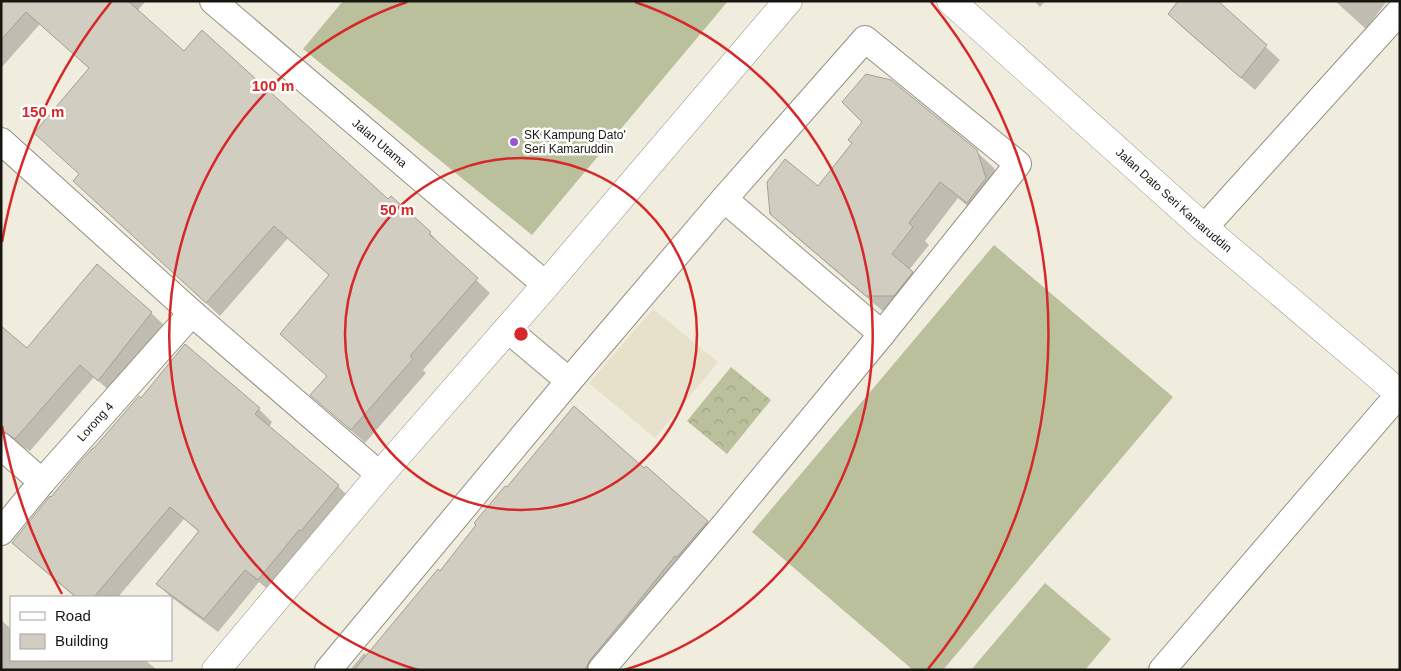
<svg xmlns="http://www.w3.org/2000/svg" width="1401" height="671" font-family="Helvetica,sans-serif">
  <defs>
    <pattern id="forest-crowns" width="20" height="18" patternUnits="userSpaceOnUse" patternTransform="scale(1.25)"><rect width="20" height="18" fill="#bac09b"/><path d="M2 6a3 3 0 1 1 6 0M12 15a3 3 0 1 1 6 0" fill="none" stroke="#9fa484"/></pattern>
  </defs>
  <rect width="100%" height="100%" fill="#f0ecde"/>
  <path fill="#e7e1cc" d="M653 309 718 362 655 438 589 383Z"/>
  <path fill="url(#forest-crowns)" d="M731 367 771 400 727 454 687 421Z"/>
  <path fill="#bac09b" d="M343 1H728L532 235 303 49Z
    M994 245 1173 397 943 670H913L752 532Z
    M1045 583 1111 639 1085 670H971Z"/>
  <path fill="#0003" d="M1 1H146L137 11 184 53 388 201 391 197 430 233 443 247 442 248 490 293 423 370 426 373 365 443 326 408 328 377 282 334 331 276 288 238 220 316 88 194 80 174 90 69 40 24 1 68Z
    M1034 1H1045L1040 7Z
    M1216 1 1280 60 1255 90 1183 28 1169 14Z
    M1335 1H1387L1366 29Z
    M976 151 994 168 1002 196 984 220 958 198 925 241 929 245 909 270 929 290 885 313 789 231 771 214 818 188Z
    M151 313 165 326 112 393 94 377 30 451 18 444 1 430 27 350Z
    M141 400 259 409 272 422 269 427 338 486 352 500 272 593 259 582 218 632 171 597 158 584 200 533 184 519 118 597H75L27 556 13 543Z
    M644 470 707 522 720 535 606 670H350L364 653 367 656 440 572Z
    M1 620 11 629V660H145L157 670H1Z"/>
  <path fill="#d1cdc0" stroke="#a4a093" d="M1 1H128L184 51 202 30 388 199 391 196 431 232 429 234 478 278 410 356 413 359 351 430 310 395 327 376 280 334 329 275 274 226 206 303 73 181 79 174 34 133 89 68 26 12 1 40Z
    M1178 1H1218L1267 45 1241 78 1168 14Z
    M866 74 891 80 977 150 986 178 967 203 940 182 909 223 913 227 892 254 913 272 894 296H866L770 214 767 182 785 159 818 186 852 143 848 140 862 122 842 102Z
    M97 264 152 312 98 381 80 365 15 439 1 430V326L27 348Z
    M185 344 260 408 255 414 339 485 301 531 299 530 258 580 245 570 204 619 156 584 199 531 170 507 94 597H76L12 543 50 496 51 497 79 463 93 448H94L139 396 141 398Z
    M574 406 644 468 646 466 708 521 677 557 675 556 629 613 590 660 585 670H354L438 569 440 571 476 525 474 523 505 486 507 487Z"/>
  <g fill="none" stroke-linecap="round" stroke-linejoin="round">
    <g stroke="#949083" stroke-width="28">
      <g id="minor">
        <path id="s1" d="M213 1 546 285"/>
        <path d="M1 141 192 313 380 475"/>
        <path d="M724 199 882 334"/>
        <path d="M1204 228 1400 11"/>
        <path d="M507 329 569 381"/>
        <path d="M1 446 42 482"/>
        <path id="s2" d="M1 532 42 482 192 313"/>
        <path d="M328 670 569 381 724 199 865 39 1018 164 882 334 726 523 601 670"/>
        <path d="M1162 670 1399 394"/>
      </g>
    </g>
    <g stroke="#949083" stroke-width="29">
      <g id="tertiary">
        <path id="s3" d="M951 1 1204 228 1400 394"/>
        <path d="M216 670 380 475 546 285 788 1"/>
      </g>
    </g>
    <use href="#minor" stroke="#fff" stroke-width="26"/>
    <use href="#tertiary" stroke="#fff" stroke-width="28"/>
  </g>
  <g fill="none" stroke="#d62828" stroke-width="2.5">
    <circle cx="521" cy="334" r="176"/>
    <path d="M418 670A351 351 0 0 1 407 2M635 2A351 351 0 0 1 624 670"/>
    <path d="M62 594A527 527 0 0 1 2 426M2 242A527 527 0 0 1 111 2M931 2A527 527 0 0 1 928 669"/>
  </g>
  <circle fill="#9258cf" stroke="#fff" stroke-width="2" cx="514" cy="142" r="5"/>
  <g text-anchor="middle" stroke-width="5" stroke-linejoin="round" paint-order="stroke">
    <g font-size="12" fill="#171611" stroke="#fff" text-anchor="start">
      <text x="524" y="139">SK Kampung Dato'<tspan x="524" dy="14">Seri Kamaruddin</tspan></text>
    </g>
    <g font-size="12" fill="#171611" stroke="#fff">
      <text dy="4" stroke="none"><textPath href="#s1" startOffset="219">Jalan Utama</textPath></text>
      <text dy="4" stroke="none"><textPath href="#s3" startOffset="299">Jalan Dato Seri Kamaruddin</textPath></text>
      <text dy="4" stroke="none"><textPath href="#s2" startOffset="145">Lorong 4</textPath></text>
    </g>
  </g>
  <circle cx="521" cy="334" r="8" fill="#d62828" stroke="#fff" stroke-width="2.5"/>
  <g font-size="15" text-anchor="middle" font-weight="bold" fill="#d62828" stroke="#fff" stroke-width="5" stroke-linejoin="round" paint-order="stroke">
    <text x="273" y="91">100 m</text>
    <text x="43" y="117">150 m</text>
    <text x="397" y="215">50 m</text>
  </g>
  <rect width="1401" height="671" fill="none" stroke="#171611" stroke-width="5"/>
  <rect x="10" y="596" width="162" height="65" fill="#ffffff" stroke="#a2a2a0"/>
  <rect x="20" y="612" width="25" height="8" fill="#ffffff" stroke="#a2a2a0"/>
  <text x="55" y="621" font-size="15" fill="#171611">Road</text>
  <rect x="20" y="634" width="25" height="15" fill="#d1cdc0" stroke="#a2a2a0"/>
  <text x="55" y="646" font-size="15" fill="#171611">Building</text>
</svg>
